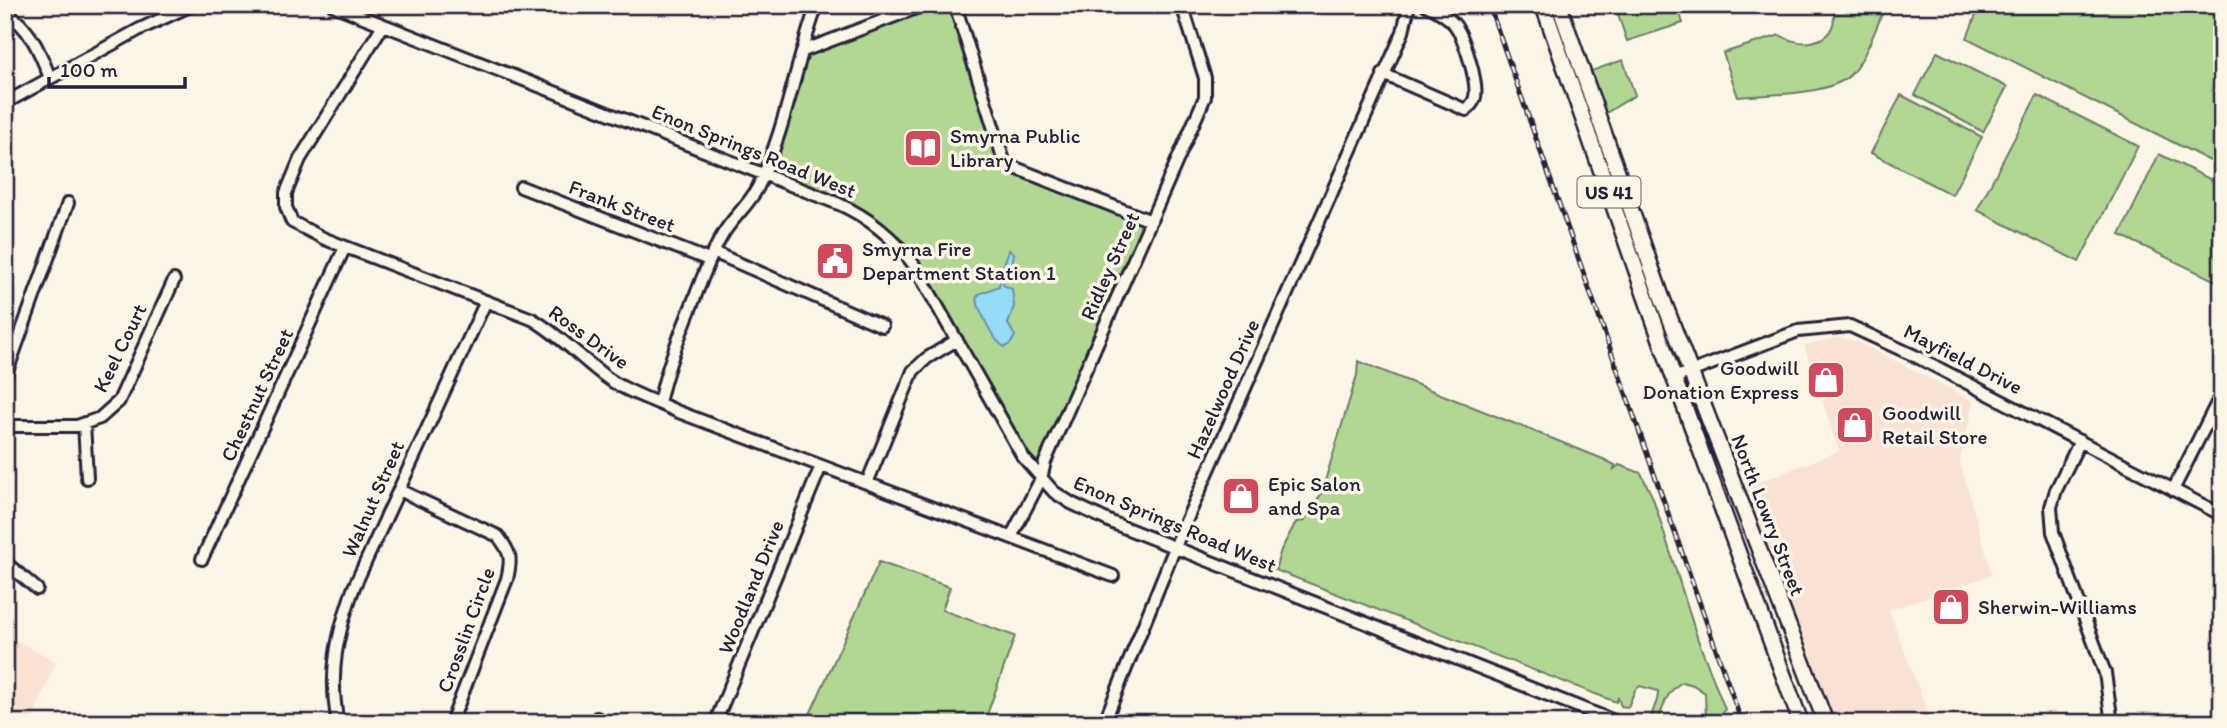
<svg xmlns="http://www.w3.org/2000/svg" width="2227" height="728" font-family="Itim,sans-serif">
  <rect width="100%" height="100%" fill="#fcf5e5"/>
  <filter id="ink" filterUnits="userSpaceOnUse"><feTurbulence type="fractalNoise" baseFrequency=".0143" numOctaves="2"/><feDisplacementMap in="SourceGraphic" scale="14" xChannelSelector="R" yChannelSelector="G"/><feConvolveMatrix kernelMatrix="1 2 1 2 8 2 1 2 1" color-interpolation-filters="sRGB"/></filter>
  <g filter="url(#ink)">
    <path fill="#f9e2d4" d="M1838 337 1858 342 1974 401 1960 461 1992 575 1889 610 1932 723H1830L1744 488 1839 451 1804 345Z
      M5 635 56 661 31 723H5Z"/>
    <path fill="#b1d793" stroke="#6a7c67" stroke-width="2" d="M924 5H955L1002 158 1151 221 1041 479 920 276 878 227 763 174 803 51Z
      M1617 5H1677L1683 23 1627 41 1615 6Z
      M1832 5H1886C1876 27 1868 54 1852 73 1833 96 1767 94 1738 97L1723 53 1780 35C1805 51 1843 41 1832 5Z
      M1980 5H2222V167L1967 38Z
      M1937 52 2007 87 1983 132 1915 95Z
      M1623 60 1635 95 1606 113 1591 71Z
      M1901 95 1982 137 1952 195 1871 153Z
      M2037 95 2138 146 2079 262 1977 210Z
      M2159 154 2222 185V284L2120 235Z
      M1358 361 1603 459 1615 465 1614 469 1619 465 1641 473 1653 498 1698 640 1725 709 1715 723H1709L1706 719 1705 693 1693 685 1682 682C1664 694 1665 705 1657 723L1651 721C1651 710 1659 702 1658 691L1640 686 1635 690 1628 707 1621 706 1618 698 1616 702 1275 570 1281 550 1296 522 1304 521 1321 494 1357 375Z
      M879 562 950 587 942 610 1015 636 984 723H806Z"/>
    <path fill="#95dcf7" stroke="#6792ac" stroke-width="2" d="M1009 250 1014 253 1011 271 1005 273 1003 285 1012 289 1014 306 1008 324 1015 336 1011 343 1005 347C993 342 980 311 976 299L979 294 999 286 1003 267Z"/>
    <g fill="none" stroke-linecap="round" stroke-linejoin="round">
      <g stroke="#22223b" stroke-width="16">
        <path id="minor" d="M333 5 839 204C870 218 894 238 914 265L1023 457 1054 492 1071 503 1113 523 1619 723
          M955 5 1005 164 1151 221
          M5 12C30 27 40 52 50 78
          M383 25 300 159 286 193V207L292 222 325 239 532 319C560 335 580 358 606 377 624 391 655 401 676 411L1113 576
          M803 51 924 5
          M1383 74 1466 110C1470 106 1474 103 1475 97 1478 82 1464 36 1454 24 1447 16 1435 9 1426 5
          M5 103 140 29 192 5
          M521 187 709 260
          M713 252 882 326
          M5 377 68 203
          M1674 378 1798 331 1850 326 1915 356 2222 515
          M659 403C667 366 681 332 695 297 703 276 711 254 723 234 733 217 749 205 758 187 786 129 795 65 817 5
          M84 423 87 478
          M5 426H77L100 418 119 401 174 280
          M2080 441 2056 490 2051 507 2053 532 2105 673 2112 723
          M867 483 913 371 927 358 957 340
          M399 490 498 536C511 553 512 558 507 579L451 723
          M2173 490 2222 393
          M1011 537 1041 479 1045 462 1205 97V78L1182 5
          M202 559 345 247
          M5 562 37 589
          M597 718 604 723
          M338 723C328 673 337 634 354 587L486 301
          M715 723 821 466
          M1104 723 1180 535 1403 32 1409 5"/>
      </g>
      <g stroke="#22223b" stroke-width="19">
        <path id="major" d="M1543 5 1674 378 1801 723
          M1559 5 1661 295 1826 723"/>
      </g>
      <use href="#minor" stroke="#fcf5e5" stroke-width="10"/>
      <use href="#major" stroke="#fcf5e5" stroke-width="14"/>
      <g stroke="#22223b" stroke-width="5">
        <path id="rail" d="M1489 5 1742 723"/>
      </g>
      <use href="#rail" stroke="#fcf5e5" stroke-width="2.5" stroke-dasharray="8" stroke-linecap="butt"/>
    </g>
  </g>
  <defs>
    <g id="library-square" transform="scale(2.0125)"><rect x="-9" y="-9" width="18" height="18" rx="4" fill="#d1495b" stroke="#fcf5e5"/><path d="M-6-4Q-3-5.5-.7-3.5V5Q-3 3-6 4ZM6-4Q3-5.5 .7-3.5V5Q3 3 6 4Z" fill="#fff"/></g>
    <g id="civic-square" transform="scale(2.0125)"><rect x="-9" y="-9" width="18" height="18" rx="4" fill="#d1495b" stroke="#fcf5e5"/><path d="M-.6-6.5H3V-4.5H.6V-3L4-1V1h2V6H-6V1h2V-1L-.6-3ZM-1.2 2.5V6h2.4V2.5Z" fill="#fff"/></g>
    <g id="shop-square" transform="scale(2.0125)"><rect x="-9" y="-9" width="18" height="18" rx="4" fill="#d1495b" stroke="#fcf5e5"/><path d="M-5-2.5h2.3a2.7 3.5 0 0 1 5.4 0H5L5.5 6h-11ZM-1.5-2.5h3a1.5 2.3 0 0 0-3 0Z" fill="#fff"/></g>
  </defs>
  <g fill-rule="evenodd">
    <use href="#library-square" x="923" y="148"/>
    <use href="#civic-square" x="835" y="261"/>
    <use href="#shop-square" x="1826" y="380"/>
    <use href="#shop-square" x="1855" y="425"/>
    <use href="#shop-square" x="1241" y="496"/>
    <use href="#shop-square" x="1951" y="607"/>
  </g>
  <g text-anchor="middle" stroke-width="7" stroke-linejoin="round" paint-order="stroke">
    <rect fill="#fcf5e5" stroke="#63616e" stroke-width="2" x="1577.5" y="176.5" width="63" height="31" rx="5"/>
    <g font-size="19" font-weight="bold" fill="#22223b">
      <text x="1609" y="199">US 41</text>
    </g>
    <g font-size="21" fill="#22223b" stroke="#fcf5e5" text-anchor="start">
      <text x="950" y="143">Smyrna Public<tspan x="950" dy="24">Library</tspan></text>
      <text x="862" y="256">Smyrna Fire<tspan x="862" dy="24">Department Station 1</tspan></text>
      <text x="1799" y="375" text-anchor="end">Goodwill<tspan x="1799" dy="24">Donation Express</tspan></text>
      <text x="1882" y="420">Goodwill<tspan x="1882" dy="24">Retail Store</tspan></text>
      <text x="1268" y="491">Epic Salon<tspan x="1268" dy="24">and Spa</tspan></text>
      <text x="1978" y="614">Sherwin-Williams</text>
    </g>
    <g font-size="21" fill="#22223b" stroke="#fcf5e5">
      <text transform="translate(754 151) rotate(22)" y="7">Enon Springs Road West</text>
      <text transform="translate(622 206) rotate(21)" y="7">Frank Street</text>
      <text transform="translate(1110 266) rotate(-66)" y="7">Ridley Street</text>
      <text transform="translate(589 337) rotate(36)" y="7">Ross Drive</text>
      <text transform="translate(120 348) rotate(-64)" y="7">Keel Court</text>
      <text transform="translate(1963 359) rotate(27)" y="7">Mayfield Drive</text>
      <text transform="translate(1223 389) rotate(-66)" y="7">Hazelwood Drive</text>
      <text transform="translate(257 395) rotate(-65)" y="7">Chestnut Street</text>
      <text transform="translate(373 499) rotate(-66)" y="7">Walnut Street</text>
      <text transform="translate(1768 515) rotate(69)" y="7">North Lowry Street</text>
      <text transform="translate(1175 524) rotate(23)" y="7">Enon Springs Road West</text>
      <text transform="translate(751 587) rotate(-68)" y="7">Woodland Drive</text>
      <text transform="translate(466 630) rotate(-70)" y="7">Crosslin Circle</text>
    </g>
  </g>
  <rect width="2227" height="728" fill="none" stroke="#fcf5e5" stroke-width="28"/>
  <rect x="14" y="14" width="2199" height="700" fill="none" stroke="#22223b" stroke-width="2.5" filter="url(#ink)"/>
  <path d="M49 77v10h136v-10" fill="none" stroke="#22223b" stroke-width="3.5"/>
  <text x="60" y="77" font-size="21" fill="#22223b" stroke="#fcf5e5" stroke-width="5" paint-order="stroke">100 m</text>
</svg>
